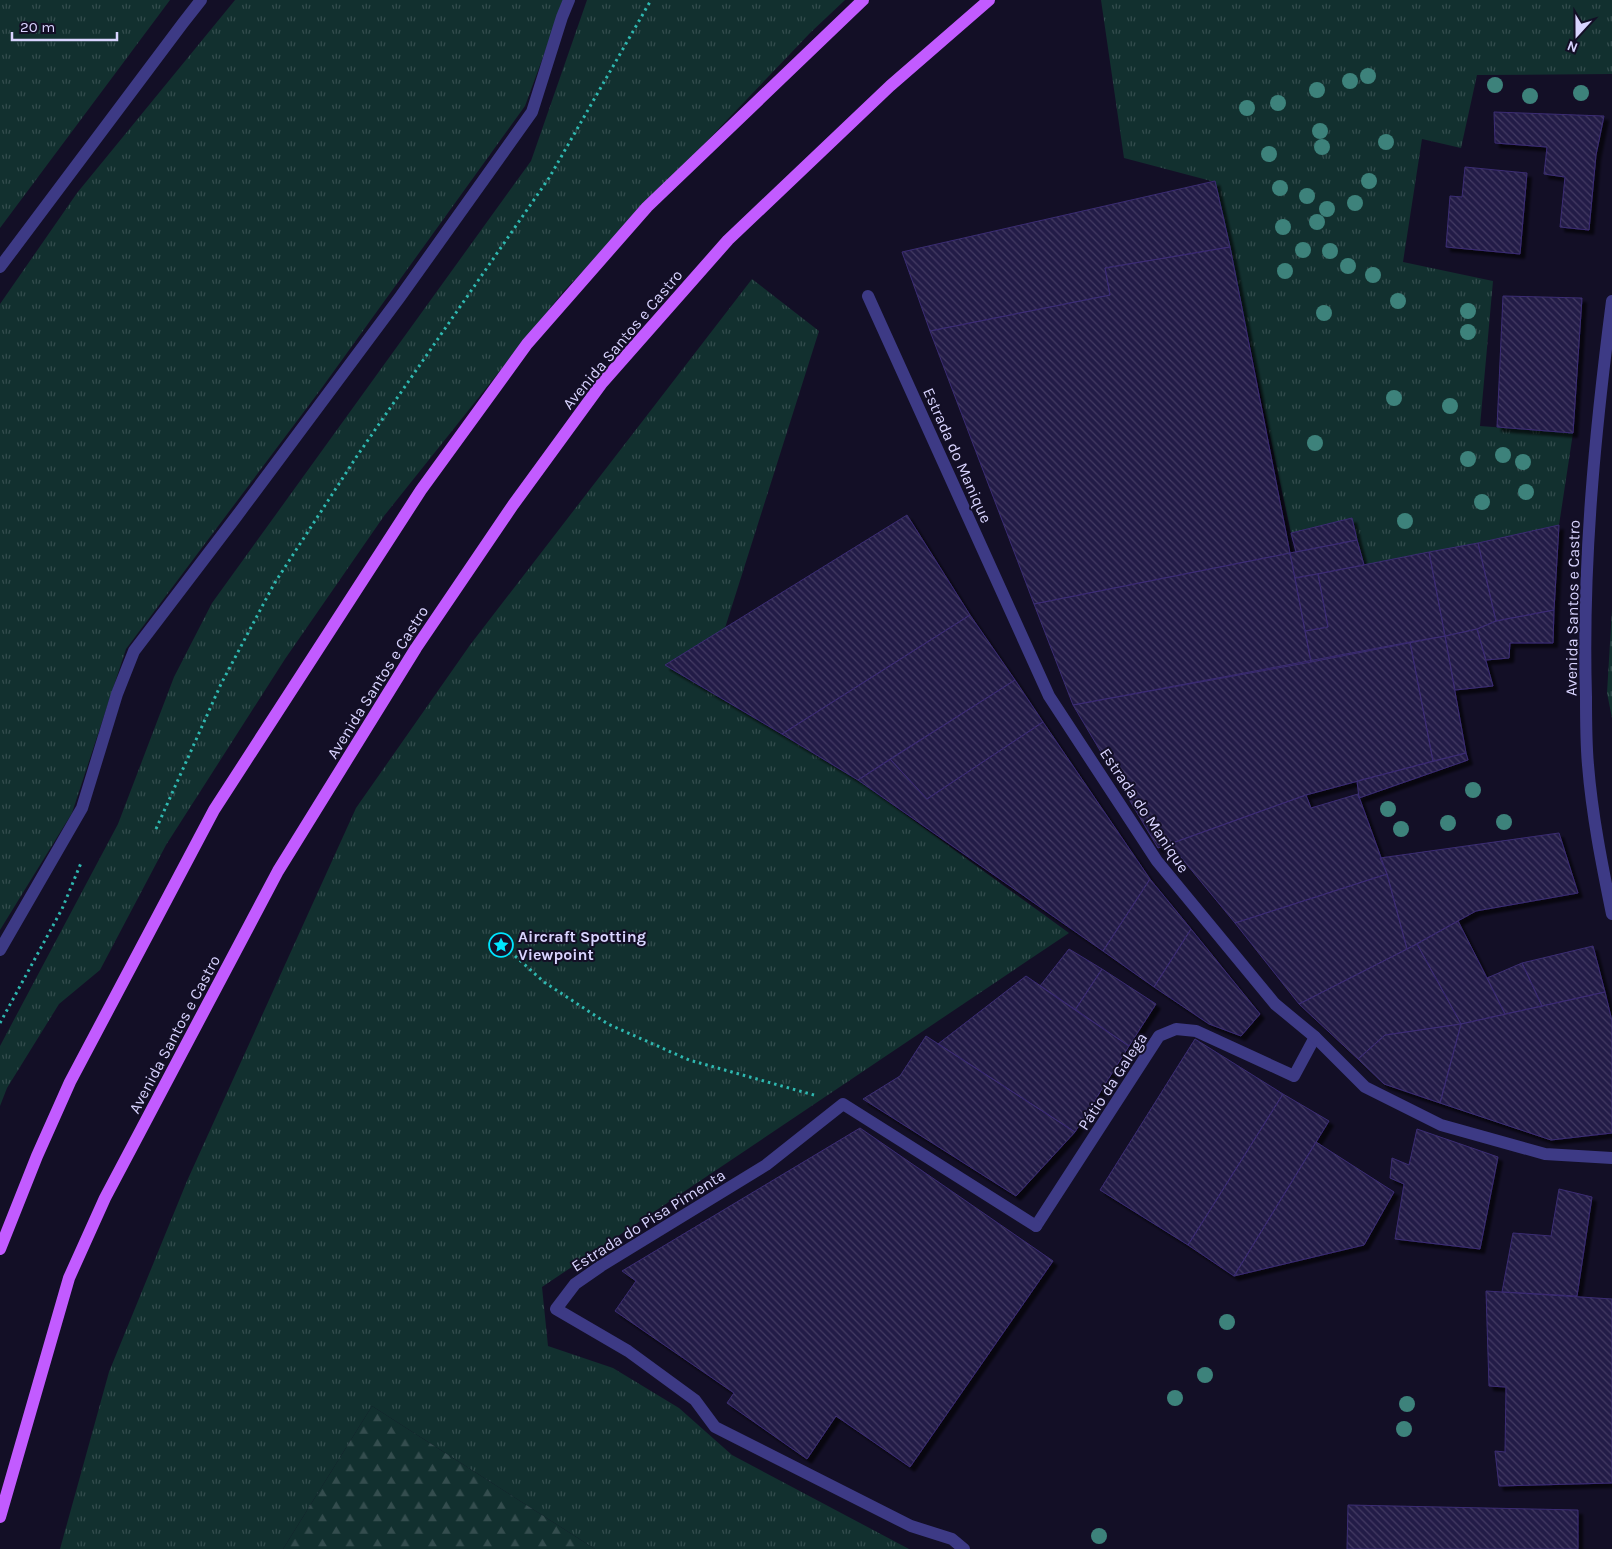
<svg xmlns="http://www.w3.org/2000/svg" width="1612" height="1549" font-family="Karla,sans-serif">
  <defs>
    <pattern id="grass-tufts" width="24" height="20" patternUnits="userSpaceOnUse" patternTransform="scale(1.25)"><rect width="24" height="20" fill="#12302f"/><path d="M3 7l-1-3M5 7V3M7 7l1-3M15 17l-1-3M17 17v-4M19 17l1-3" fill="none" stroke="#344d4e"/></pattern>
    <pattern id="forest-firs" width="22" height="20" patternUnits="userSpaceOnUse" patternTransform="scale(1.25)"><rect width="22" height="20" fill="#12302f"/><path d="M5 1l3.5 6h-7zM16 11l3.5 6h-7z" fill="#344d4e"/></pattern>
    <pattern id="building-back-hatch" width="6" height="6" patternUnits="userSpaceOnUse" patternTransform="scale(1.25)"><rect width="6" height="6" fill="#241b47"/><path d="M-1 5l2 2M0 0l6 6M5-1l2 2" fill="none" stroke="#433b63"/></pattern>
    <filter id="shadow"><feDropShadow dx="4.5" dy="4.5" stdDeviation="1" flood-color="#0009"/></filter>
  </defs>
  <rect width="100%" height="100%" fill="#130f26"/>
  <path fill="url(#grass-tufts)" d="M0 0H170L0 228Z
    M235 0H564L525 106 321 389 126 649 72 813 0 930V304L77 193Z
    M587 0H845L810 33 563 292 384 516 285 659 166 845 100 970 59 1004 7 1088 0 1106V1046L118 824 174 677 212 603 531 161Z
    M1101 0H1612V74L1477 75 1461 148 1422 139 1403 262 1493 281 1480 426 1573 433 1559 525 1478 543 1364 565 1352 518 1291 533 1215 182 1124 158Z
    M752 279 819 331 725 628 665 665 858 780 1069 933 542 1287 548 1346 613 1368 679 1408 732 1455 909 1549H595L372 1406 283 1549H60L109 1372 187 1181 356 808 470 645Z
    M1612 609V718L1607 693Z"/>
  <path fill="url(#forest-firs)" d="M372 1406 595 1549H283Z"/>
  <path fill="url(#building-back-hatch)" stroke="#3b2d73" filter="url(#shadow)" d="M1494 112 1604 116 1596 155 1589 230 1560 227 1565 177 1544 174 1547 147 1495 143Z
    M1465 167 1527 173 1520 254 1446 247 1450 196 1462 197Z
    M1215 181 1230 247 1105 268 1110 295 930 331 902 252Z
    M1230 247 1290 553 1034 604 930 331 1110 295 1105 268Z
    M1503 296 1582 298 1573 433 1497 427Z
    M907 515 970 615 782 734 665 665Z
    M1352 518 1357 540 1296 552 1291 533Z
    M1559 525 1554 610 1496 621 1478 543Z
    M1357 540 1364 565 1295 578 1290 553Z
    M1478 543 1496 621 1477 629 1445 636 1429 552Z
    M1429 552 1445 636 1311 662 1305 631 1328 627 1318 574Z
    M1290 553 1311 662 1073 705 1034 604Z
    M1318 574 1328 627 1305 631 1295 578Z
    M1554 610 1553 643H1510L1509 658 1486 660 1477 629 1496 621Z
    M970 615 1015 680 858 780 782 734Z
    M1477 629 1493 686 1455 690 1445 636Z
    M1445 636 1466 753 1433 761 1410 642Z
    M1410 642 1433 761 1306 795 1158 848 1073 705Z
    M1015 680 1043 722 927 799 890 759Z
    M1043 722 1150 879 1103 951 858 780 890 759 927 799Z
    M1466 753 1468 760 1359 798 1357 781Z
    M1358 794 1387 874 1235 923 1170 844 1306 795 1311 808Z
    M1559 833 1578 893 1476 911 1407 949 1387 874 1380 858Z
    M1387 874 1407 949 1299 1004 1235 923Z
    M1150 879 1191 929 1154 987 1103 951Z
    M1458 921 1487 978 1505 1014 1461 1024 1417 944Z
    M1191 929 1260 1014 1241 1036 1209 1024 1154 987Z
    M1417 944 1461 1024 1385 1035 1358 1059 1299 1004Z
    M1593 946 1605 992 1542 1006 1522 963Z
    M1069 949 1102 969 1075 1010 1040 986Z
    M1522 963 1542 1006 1505 1014 1487 978Z
    M1102 969 1156 1004 1129 1046 1075 1010Z
    M1026 976 1129 1046 1075 1132 938 1044Z
    M1605 992 1612 1021V1133L1551 1140 1440 1103 1461 1024Z
    M1461 1024 1440 1103 1384 1084 1358 1059 1385 1035Z
    M926 1036 1075 1132 1016 1196 863 1099 900 1076Z
    M1195 1039 1283 1094 1188 1245 1100 1190Z
    M1283 1094 1329 1121 1234 1276 1188 1245Z
    M860 1128 1053 1261 910 1467 836 1416 807 1459 727 1403 734 1393 615 1311 636 1281 622 1271Z
    M1417 1129 1498 1157 1480 1249 1395 1239 1404 1184 1390 1178 1392 1158 1409 1165Z
    M1316 1142 1394 1192 1364 1245 1234 1276Z
    M1559 1189 1592 1197 1577 1296 1502 1292 1513 1233 1551 1236Z
    M1486 1291 1612 1299V1483L1499 1486 1495 1451 1505 1452 1506 1387 1489 1386Z
    M1348 1505 1578 1510V1549H1347Z"/>
  <g fill="none" stroke-linecap="round" stroke-linejoin="round">
    <path stroke="#2fb8b0" stroke-width="3" stroke-dasharray="2.5 4" stroke-linecap="butt" d="M156 829 221 684 274 584 357 456 549 178 651 0
      M515 956 544 982 608 1024 689 1060 814 1095
      M0 1023 62 909 81 863"/>
    <path stroke="#3d3a85" stroke-width="12" d="M0 267 183 23 201 0
      M0 950 82 808 117 694 134 651 236 517 400 297 532 112 562 17 569 0
      M1036 1226 1159 1036 1176 1029 1196 1031 1294 1076 1315 1037"/>
    <path stroke="#3d3a85" stroke-width="12" d="M868 296 1049 696 1157 861 1275 1004 1315 1037 1365 1087 1441 1125 1545 1154 1612 1158
      M1612 301C1595 432 1582 564 1586 697 1586 720 1586 743 1588 765 1592 815 1602 865 1612 914
      M964 1549 952 1539 911 1526 715 1427 695 1400 628 1351 556 1309 575 1284 601 1266 766 1165 843 1104 1036 1226"/>
    <path stroke="#c25bff" stroke-width="12" d="M0 1249 37 1156 70 1082 214 810 421 490 527 344 647 207 863 0
      M0 1517 69 1278 105 1198 278 871 416 648 513 505 602 383 728 240 890 86 989 0"/>
  </g>
  <g fill="#3d827b">
    <circle cx="1368" cy="76" r="8"/>
    <circle cx="1350" cy="81" r="8"/>
    <circle cx="1495" cy="85" r="8"/>
    <circle cx="1317" cy="90" r="8"/>
    <circle cx="1581" cy="93" r="8"/>
    <circle cx="1530" cy="96" r="8"/>
    <circle cx="1278" cy="103" r="8"/>
    <circle cx="1247" cy="108" r="8"/>
    <circle cx="1320" cy="131" r="8"/>
    <circle cx="1386" cy="142" r="8"/>
    <circle cx="1322" cy="147" r="8"/>
    <circle cx="1269" cy="154" r="8"/>
    <circle cx="1369" cy="181" r="8"/>
    <circle cx="1280" cy="188" r="8"/>
    <circle cx="1307" cy="196" r="8"/>
    <circle cx="1355" cy="203" r="8"/>
    <circle cx="1327" cy="209" r="8"/>
    <circle cx="1317" cy="222" r="8"/>
    <circle cx="1283" cy="227" r="8"/>
    <circle cx="1303" cy="250" r="8"/>
    <circle cx="1330" cy="251" r="8"/>
    <circle cx="1348" cy="266" r="8"/>
    <circle cx="1285" cy="271" r="8"/>
    <circle cx="1373" cy="275" r="8"/>
    <circle cx="1398" cy="301" r="8"/>
    <circle cx="1468" cy="311" r="8"/>
    <circle cx="1324" cy="313" r="8"/>
    <circle cx="1468" cy="332" r="8"/>
    <circle cx="1394" cy="398" r="8"/>
    <circle cx="1450" cy="406" r="8"/>
    <circle cx="1315" cy="443" r="8"/>
    <circle cx="1503" cy="455" r="8"/>
    <circle cx="1468" cy="459" r="8"/>
    <circle cx="1523" cy="462" r="8"/>
    <circle cx="1526" cy="492" r="8"/>
    <circle cx="1482" cy="502" r="8"/>
    <circle cx="1405" cy="521" r="8"/>
    <circle cx="1473" cy="790" r="8"/>
    <circle cx="1388" cy="809" r="8"/>
    <circle cx="1504" cy="822" r="8"/>
    <circle cx="1448" cy="823" r="8"/>
    <circle cx="1401" cy="829" r="8"/>
    <circle cx="1227" cy="1322" r="8"/>
    <circle cx="1205" cy="1375" r="8"/>
    <circle cx="1175" cy="1398" r="8"/>
    <circle cx="1407" cy="1404" r="8"/>
    <circle cx="1404" cy="1429" r="8"/>
    <circle cx="1099" cy="1536" r="8"/>
  </g>
  <defs>
    <g id="sight-ring" transform="scale(1.25)"><circle r="9.5" fill="#130f26" stroke="#00e5ff" stroke-width="1.5"/><path d="M0-6L1.8-2.2L6-1.7L2.9 1.2L3.7 5.4L0 3.3L-3.7 5.4L-2.9 1.2L-6-1.7L-1.8-2.2Z" fill="#00e5ff"/></g>
  </defs>
  <g fill-rule="evenodd">
    <use href="#sight-ring" x="501" y="945"/>
  </g>
  <g text-anchor="middle" stroke-width="4" stroke-linejoin="round" paint-order="stroke">
    <g font-size="16" fill="#d9d4ff" stroke="#130f26">
      <text transform="translate(622 339) rotate(-50)" y="6">Avenida Santos e Castro</text>
      <text transform="translate(958 455) rotate(66)" y="6">Estrada do Manique</text>
      <text transform="translate(1572 608) rotate(-89)" y="6">Avenida Santos e Castro</text>
      <text transform="translate(377 682) rotate(-58)" y="6">Avenida Santos e Castro</text>
      <text transform="translate(1145 810) rotate(56)" y="6">Estrada do Manique</text>
      <text transform="translate(174 1034) rotate(-62)" y="6">Avenida Santos e Castro</text>
      <text transform="translate(1112 1081) rotate(-57)" y="6">Pátio da Galega</text>
      <text transform="translate(648 1220) rotate(-32)" y="6">Estrada do Pisa Pimenta</text>
    </g>
    <g font-size="16" font-weight="bold" fill="#d9d4ff" stroke="#130f26" text-anchor="start">
      <text x="518" y="942">Aircraft Spotting<tspan x="518" dy="18">Viewpoint</tspan></text>
    </g>
  </g>
  <g transform="translate(1577 35) rotate(201)" stroke="#130f26" stroke-width="4" paint-order="stroke">
  <path d="M0-4L9 19L0 12L-9 19Z" fill="#d9d4ff"/>
  <text y="-8" font-size="14" font-weight="bold" text-anchor="middle" fill="#d9d4ff">N</text>
  </g>
  <path d="M12 32v8h105v-8" fill="none" stroke="#d9d4ff" stroke-width="2.5"/>
  <text x="20" y="32" font-size="15" fill="#d9d4ff" stroke="#130f26" stroke-width="4" paint-order="stroke">20 m</text>
</svg>
